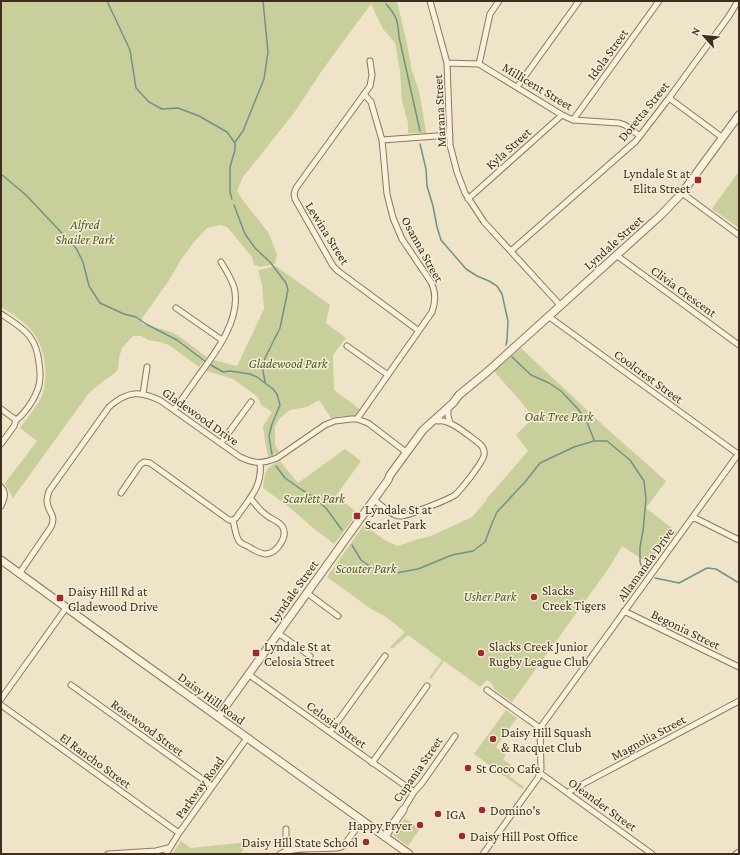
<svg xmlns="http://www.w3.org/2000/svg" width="740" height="855" font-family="'Crimson Pro',serif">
  <rect width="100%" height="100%" fill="#f0e4c8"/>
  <path fill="#c9cf9b" d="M1 1H397L406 39 412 71 419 91 423 113 426 133H408V123L402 101 400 72 395 43 383 29 371 4 323 69 294 113 243 177 237 191 242 199 268 232 277 254 275 264 260 267 254 265 252 257 227 227 220 225 207 228 194 242 180 261 170 279 143 317 141 323C150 328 161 328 171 332 184 338 195 349 207 357L199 367 169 345 159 342 148 340 141 336H133L122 348 119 358 118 369 115 373 102 382 89 393 13 498 7 488 5 483 37 441 20 428C26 420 36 407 41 398 49 380 46 354 36 337 29 324 14 315 1 307Z
    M739 171V228L712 209Z
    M276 266 330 305 326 323 346 338 333 355 334 390 361 410 357 416H341L331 418 319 400 307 407 290 410 280 418 275 426V444L279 452 268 457 265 442 263 426 272 412 261 405 258 397 233 379 203 370 210 359 237 366 264 309 262 285 258 270Z
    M521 348 604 426 666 481 646 508 673 529 648 563 622 546 609 568 512 702 495 690 492 684 487 680 480 687 444 661 431 679 429 678 442 660 408 635 392 649 390 647 405 632 386 617 371 609 327 577 364 525 386 541 398 546 418 539H420L431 536 472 517 486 501 487 498 496 488 528 451 516 435 534 417 494 371Z
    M345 449 361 461 336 496 358 513 334 544 313 528 289 507 263 488C266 471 263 469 280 461L298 483Z
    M506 710 517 718 496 747 506 755 503 759 515 768 509 776 524 787 522 789 474 754Z
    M405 818 420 829 408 846 393 835Z
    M181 841 191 848 249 842 240 854H172Z"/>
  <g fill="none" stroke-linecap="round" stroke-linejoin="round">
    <path stroke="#6f938a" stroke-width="1.5" d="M107 1 130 50 136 88 149 102 162 109 178 108 199 116 227 132 235 143V150L230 167V192L232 199
      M386 4C397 16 398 21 399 37L420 131
      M235 142 243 131 264 79 268 52 263 1
      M420 144 426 169 427 186 433 206 437 227 441 240 466 269 477 276 489 281 497 286 502 294 508 321 507 340 506 345
      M1 174 26 195 76 248 83 262 89 286 100 303 124 314 136 317 146 324 177 340 206 362
      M234 205 245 234 255 248 270 262 286 283 288 290 280 328 265 358 263 371 265 382
      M512 357 531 375 549 383 561 391 578 409 587 422 594 440
      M211 365 223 372 230 371 250 374 257 377 273 389 277 394 280 405 272 424 269 436 272 455
      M276 466 285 478 302 490 312 496 326 508 342 530
      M352 545 361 560 371 567 396 573 418 569 452 555 473 551 485 542 491 526 497 512 525 482 540 463 574 447 594 441H607L630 460 644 481 646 499 644 520 643 531 640 547V562L643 570 646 572
      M655 578 679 583 707 568 716 569 739 583"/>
    <g stroke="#8d765c" stroke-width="7">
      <path id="minor" d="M430 1 447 63 450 145 457 172 465 193 484 222 560 305
        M370 61 372 75 370 86 296 188 294 194 295 199 333 266 338 271 419 331
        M447 63 479 64 562 115 573 120 619 123 625 125 640 136
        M479 64 490 14 499 1
        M517 87 579 1
        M669 98 723 138
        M573 120 659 1
        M382 140 450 135
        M682 193 739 235
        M468 199 562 115
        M511 251 636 141 669 98 729 16 738 1
        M616 255 739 345
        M176 308 222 340
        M1 314C10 320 24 328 30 337 36 345 38 353 39 363 42 381 39 391 29 406 25 411 22 416 16 420L14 426 1 444
        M548 316 738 454
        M347 346 388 375
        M143 394 147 367
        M1 409 16 420
        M174 410C182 399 191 387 199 375 216 352 242 318 234 287 231 278 226 270 221 262
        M448 411V416L450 423
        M357 419 432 312C436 301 436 292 431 282L402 239 393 218 387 194 382 140 371 102 364 94
        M221 443 251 402
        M1 487C7 493 4 499 1 506
        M121 493 140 465 144 462 150 463 229 520H233
        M374 500C381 505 392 516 400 516 406 517 449 499 455 495 461 490 483 462 484 455 485 450 483 447 480 444 470 437 451 419 438 421
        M693 517 739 540
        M233 520C234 525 236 537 239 541 241 544 246 545 249 547 254 550 260 554 266 554 277 553 289 536 282 526 279 521 270 519 265 514 259 510 255 503 250 498
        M233 520 236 518C248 500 263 487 260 463
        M19 574 51 527C57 514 47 512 47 501 47 498 48 494 49 491L109 407C127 391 140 390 161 401L240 457C255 464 262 464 277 458L325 425 335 421 351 419H357L368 423 406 452
        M307 593 338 616
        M624 611 739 667
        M278 633 310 656
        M248 674 414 792
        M71 685 212 786
        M487 690 540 728
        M1 699 66 608
        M1 705 179 833
        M330 732 385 656
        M372 763 427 686
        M540 773 652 854
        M568 792 739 701
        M403 810 414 792 422 783 455 736
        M286 829V851
        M108 854 156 851 168 848
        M166 854 179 833 247 738
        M280 854C292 847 322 849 337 848L341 847 344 845 362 821
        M483 854 538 778 541 769 540 728 739 453
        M736 854 739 852"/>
    </g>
    <g stroke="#8d765c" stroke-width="9">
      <path id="tertiary" d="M1 560 97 630 409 854
        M218 717 388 480 390 475 423 430 453 403 459 395 487 372 661 215 682 193 739 115
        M385 837 389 830 403 810"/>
    </g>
    <use href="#minor" stroke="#faf1dc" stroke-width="5"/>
    <use href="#tertiary" stroke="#faf1dc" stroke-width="7"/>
  </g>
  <g fill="#9e2a2b" stroke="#f7eed8" stroke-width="1.5">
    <rect x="694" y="176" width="8" height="8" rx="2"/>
    <rect x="353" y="512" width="8" height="8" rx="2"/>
    <circle cx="534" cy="597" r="4"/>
    <rect x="56" y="594" width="8" height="8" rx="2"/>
    <rect x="252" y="649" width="8" height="8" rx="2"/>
    <circle cx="481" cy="653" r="4"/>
    <circle cx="493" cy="739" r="4"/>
    <circle cx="468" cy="768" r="4"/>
    <circle cx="482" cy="810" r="4"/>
    <circle cx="438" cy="814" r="4"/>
    <circle cx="420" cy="825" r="4"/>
    <circle cx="462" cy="836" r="4"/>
    <circle cx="366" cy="842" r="4"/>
  </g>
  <g text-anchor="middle" stroke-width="3" stroke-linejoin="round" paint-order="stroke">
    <g font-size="13" fill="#3d2e20" stroke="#f7eed8">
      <text transform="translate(607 54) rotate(-54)" y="5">Idola Street</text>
      <text transform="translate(538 86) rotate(31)" y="5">Millicent Street</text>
      <text transform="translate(439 111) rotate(-93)" y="5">Marana Street</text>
      <text transform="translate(643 111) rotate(-51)" y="5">Doretta Street</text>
      <text transform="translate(508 148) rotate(-42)" y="5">Kyla Street</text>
      <text transform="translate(328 233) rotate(58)" y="5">Lewina Street</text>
      <text transform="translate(613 242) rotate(-42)" y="5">Lyndale Street</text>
      <text transform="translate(423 249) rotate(61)" y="5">Osanna Street</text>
      <text transform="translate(684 291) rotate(36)" y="5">Clivia Crescent</text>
      <text transform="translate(649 376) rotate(36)" y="5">Coolcrest Street</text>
      <text transform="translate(201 416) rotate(35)" y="5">Gladewood Drive</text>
      <text transform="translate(645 564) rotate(-54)" y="5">Allamanda Drive</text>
      <text transform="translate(293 591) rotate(-54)" y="5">Lyndale Street</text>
      <text transform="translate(686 629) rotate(26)" y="5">Begonia Street</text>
      <text transform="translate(212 698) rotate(36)" y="5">Daisy Hill Road</text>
      <text transform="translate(337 724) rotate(36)" y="5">Celosia Street</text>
      <text transform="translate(148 727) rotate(36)" y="5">Rosewood Street</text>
      <text transform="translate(648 737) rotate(-28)" y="5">Magnolia Street</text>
      <text transform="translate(96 760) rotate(36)" y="5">El Rancho Street</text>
      <text transform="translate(417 769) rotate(-55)" y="5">Cupania Street</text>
      <text transform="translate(199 787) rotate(-54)" y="5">Parkway Road</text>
      <text transform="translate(603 804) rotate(36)" y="5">Oleander Street</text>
    </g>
    <g font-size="13" fill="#3d2e20" stroke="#f7eed8" text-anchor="start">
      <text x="690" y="178" text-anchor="end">Lyndale St at<tspan x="690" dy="15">Elita Street</tspan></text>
      <text x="365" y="514">Lyndale St at<tspan x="365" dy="15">Scarlet Park</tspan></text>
      <text x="542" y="595">Slacks<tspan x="542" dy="15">Creek Tigers</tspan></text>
      <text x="68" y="596">Daisy Hill Rd at<tspan x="68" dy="15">Gladewood Drive</tspan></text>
      <text x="264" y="651">Lyndale St at<tspan x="264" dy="15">Celosia Street</tspan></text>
      <text x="489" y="651">Slacks Creek Junior<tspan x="489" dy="15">Rugby League Club</tspan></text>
      <text x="501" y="737">Daisy Hill Squash<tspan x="501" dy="15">&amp; Racquet Club</tspan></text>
      <text x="476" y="773">St Coco Cafe</text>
      <text x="490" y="815">Domino's</text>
      <text x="446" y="819">IGA</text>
      <text x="412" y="830" text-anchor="end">Happy Fryer</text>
      <text x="470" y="841">Daisy Hill Post Office</text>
      <text x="358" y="847" text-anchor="end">Daisy Hill State School</text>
    </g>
    <g font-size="13" font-style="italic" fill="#4d5a26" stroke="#f7eed8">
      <text x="85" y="229">Alfred<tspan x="85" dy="15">Shailer Park</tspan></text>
      <text x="288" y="368">Gladewood Park</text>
      <text x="559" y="421">Oak Tree Park</text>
      <text x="314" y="503">Scarlett Park</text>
      <text x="366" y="573">Scouter Park</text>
      <text x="490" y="601">Usher Park</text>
    </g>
  </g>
  <rect width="740" height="855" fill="none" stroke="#3d2e20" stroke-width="4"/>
  <g transform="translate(704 36) rotate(297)" stroke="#f7eed8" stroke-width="3" paint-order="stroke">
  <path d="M0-3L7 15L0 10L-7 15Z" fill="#3d2e20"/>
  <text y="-6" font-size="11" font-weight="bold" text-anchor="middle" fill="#3d2e20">N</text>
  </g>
</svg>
